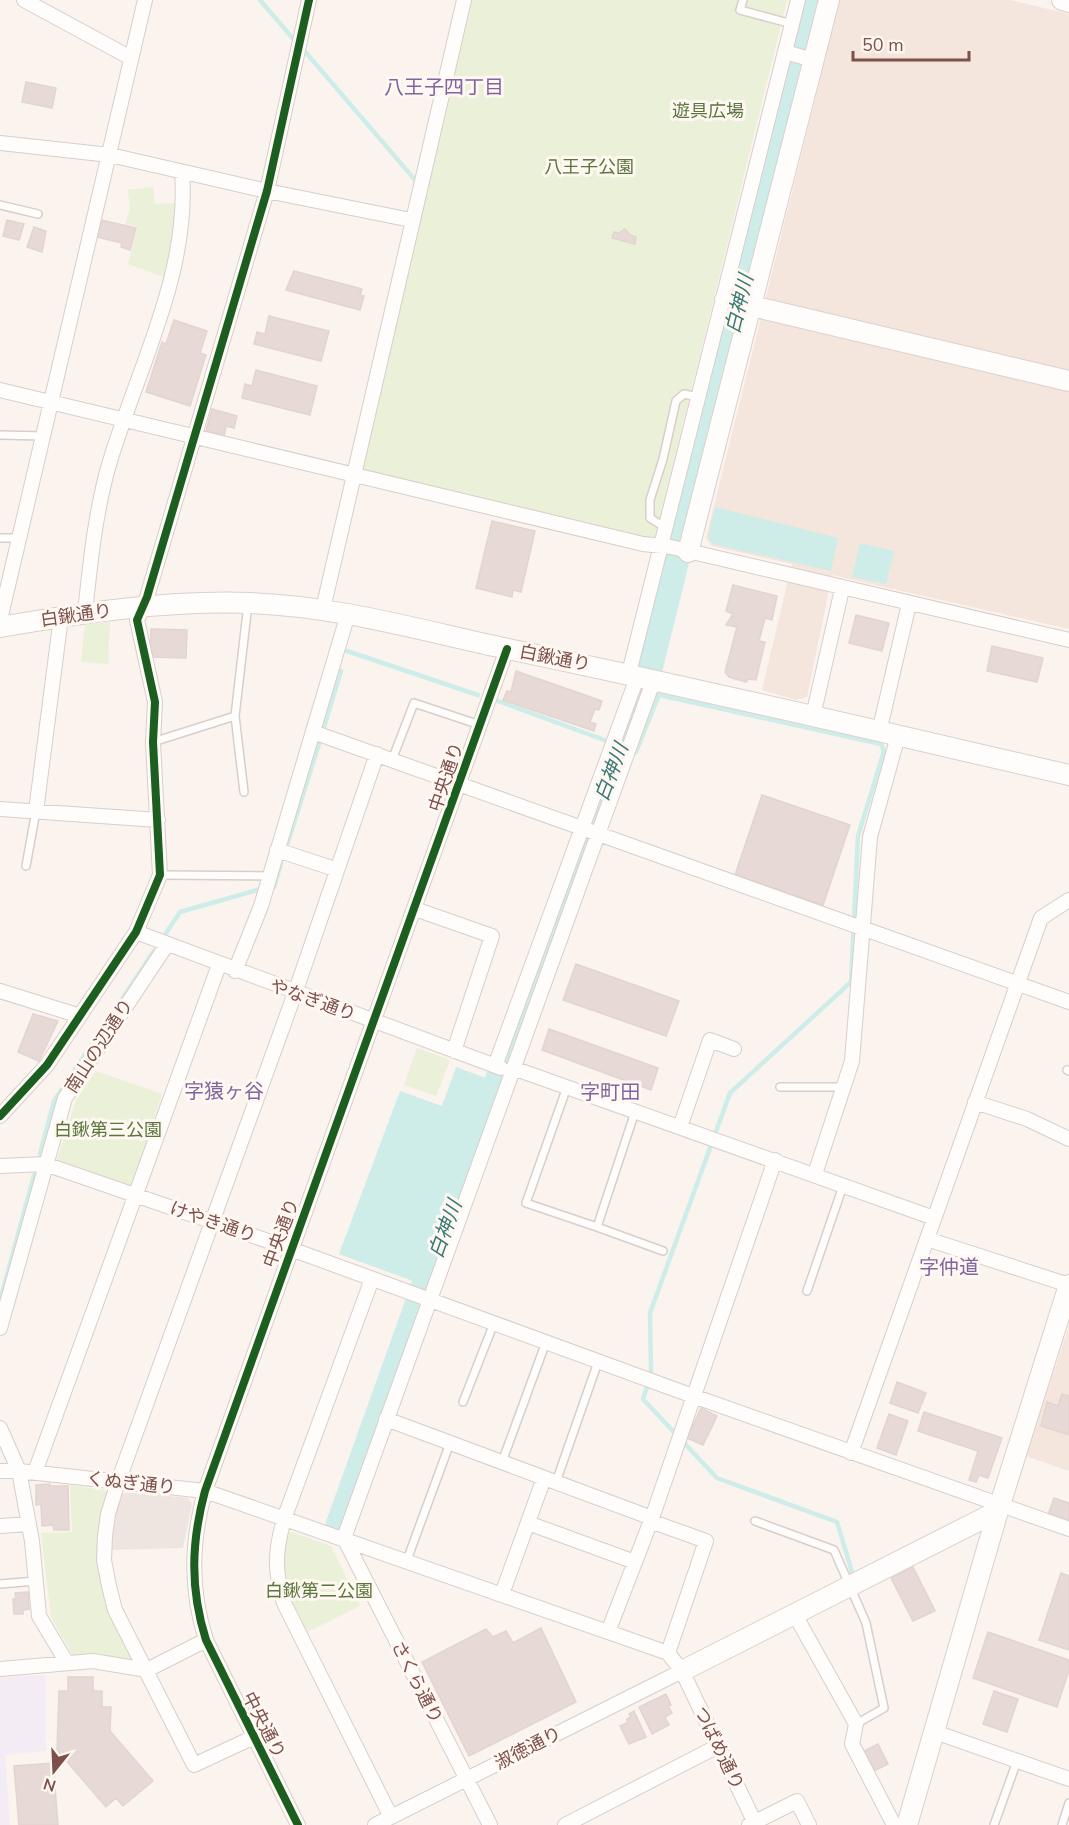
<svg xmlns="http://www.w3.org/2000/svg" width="1069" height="1825" font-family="'Nunito Sans','Noto Sans JP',sans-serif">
  <rect width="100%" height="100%" fill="#faf3ee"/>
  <path fill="#f4e5dd" d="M840 0H1010L1069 14V629L832 575 807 697 797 700 762 690 792 564 712 546 706 538Z
    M1069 1326V1471L1026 1456Z"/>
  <path fill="#eee4e0" d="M129 1492 188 1498 192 1504 183 1548 110 1550 113 1519 120 1495Z"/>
  <path fill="#f4ecf5" d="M45 1675 46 1751 5 1755 10 1825H0V1678Z"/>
  <path fill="#ebf0d8" d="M471 0H787L655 538 647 541 363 474 361 469Z
    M153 187 155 204 179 203 169 279 128 264 137 227 125 224 130 208 128 190Z
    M110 622 108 664 81 662 85 625Z
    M417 1048 450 1060 436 1096 404 1085Z
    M96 1071 162 1094 132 1186 57 1160 76 1100Z
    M70 1485 104 1490 109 1495 99 1548 133 1655 127 1663 76 1661 51 1617 41 1533 72 1532Z
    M291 1532 331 1546 360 1606 305 1633C288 1598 279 1575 286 1536Z"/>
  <path fill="#ceede9" d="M715 507 838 538 831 571 712 544 708 537Z
    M860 543 894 551 886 584 852 577Z
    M456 1067 486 1078 413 1281 339 1254 400 1091 442 1106Z"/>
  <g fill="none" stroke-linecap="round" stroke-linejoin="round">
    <path stroke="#ceede9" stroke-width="4.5" d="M260 0 296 42
      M302 48 416 181
      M347 651 478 695
      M498 701 607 741
      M324 727 341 671
      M633 751 636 752 659 695 881 744 884 751 858 836 851 982 730 1093 650 1313 651 1374 643 1399 717 1478 837 1522 852 1572
      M287 845 319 744
      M274 887 281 863
      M164 936 180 912 257 890
      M40 1154 54 1101 154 951
      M0 1301 34 1175"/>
    <path stroke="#ceede9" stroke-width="28" d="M340 1524 586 837 644 687 814 0"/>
  </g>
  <path fill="#e7d9d5" stroke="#e3d4d0" stroke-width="1.5" d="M26 82 56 88 52 108 22 102Z
    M7 220 24 224 19 240 3 236Z
    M101 220 136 228 130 250 121 247 122 243 97 237Z
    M34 227 46 231 42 252 27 247Z
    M625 229 630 235 636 237 635 244 612 238 614 232 619 233Z
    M294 271 362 289 360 295 364 296 360 310 286 290Z
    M269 316 329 331 321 361 254 344 257 332 265 334Z
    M174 320 207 331 200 353 206 355 190 406 146 392 162 342 166 344Z
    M256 370 317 386 310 415 242 398 245 384 252 386Z
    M212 409 237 416 234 428 226 426 224 436 206 431Z
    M492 521 535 531 521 592 513 590 512 597 476 588Z
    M733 585 777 596 772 620 765 618 759 641 765 642 756 680 748 679 746 682 729 677 725 672 737 627 726 625 733 614 726 611Z
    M856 615 889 623 882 651 849 643Z
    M151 629 187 630 186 658 150 657Z
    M992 646 1043 658 1037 682 987 671Z
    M516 671 602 701 599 710 595 709 590 722 596 724 594 731 503 700 507 691 511 692Z
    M762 795 850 825 823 905 735 875Z
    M576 964 679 1001 666 1036 563 1000Z
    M33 1014 58 1021 39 1061 18 1052Z
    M549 1029 658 1068 651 1090 542 1050Z
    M897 1382 926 1393 918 1413 890 1403Z
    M1062 1394 1069 1396V1435L1041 1426 1047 1402 1058 1406Z
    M701 1408 717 1416 703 1445 687 1438Z
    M924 1412 1002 1438 988 1478 979 1475 976 1482 969 1480 978 1451 918 1431Z
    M889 1414 908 1421 896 1455 877 1448Z
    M50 1484V1486H68L69 1530H54L53 1525 42 1526 41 1504 36 1505V1485Z
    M1054 1498 1069 1503V1522L1048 1515Z
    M913 1567 935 1611 913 1621 891 1578Z
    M1061 1573 1069 1576V1650L1039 1640Z
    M28 1592 29 1609 23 1610V1614H14L13 1599H16L15 1593Z
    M541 1628 576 1702 469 1756 422 1662 486 1629 493 1637 506 1631 513 1643Z
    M988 1632 1069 1660V1670L1057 1707 973 1678Z
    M68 1677H93V1691H102V1707H111L110 1731 153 1781 123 1806 116 1798 106 1807 57 1750 59 1691H68Z
    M994 1691 1018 1699 1007 1732 983 1724Z
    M666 1694 671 1705 668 1706 672 1713 665 1717 669 1725 652 1734 639 1707Z
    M634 1711 646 1737 629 1744 620 1726 627 1723V1719L631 1717 629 1714Z
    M878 1744 888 1764 872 1772 862 1752Z
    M53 1763 58 1825H19L14 1766Z"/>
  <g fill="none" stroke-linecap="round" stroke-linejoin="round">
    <g stroke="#d8ceca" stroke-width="10">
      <path id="lane" d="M743 0 740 10 792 24
        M0 205 38 214
        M0 435 44 436
        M666 528 650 518V500L663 459 676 401 684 394 698 397
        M0 538H19
        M235 716 244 792
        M153 742 235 716 248 604
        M392 760 414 703 480 725
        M26 866 36 811
        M160 875 270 876
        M1067 1070 1069 1071
        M567 1087 526 1203 597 1227
        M780 1087H844
        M635 1112 597 1227 663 1251
        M807 1291 843 1186
        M463 1402 494 1323
        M502 1462 546 1342
        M556 1482 598 1362
        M755 1521 834 1550 866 1623 884 1708 856 1724
        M407 1560 450 1443
        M0 1584 36 1581
        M994 1825 1017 1761
        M1062 1825 1069 1803"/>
    </g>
    <g stroke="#d8ceca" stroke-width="16">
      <path id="street" d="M24 0 131 58
        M785 52 813 60
        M0 143 110 155 267 191 411 220
        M722 299 752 306
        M0 390 643 544 671 547 1069 640
        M323 609 464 0
        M85 613C90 565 95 515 108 468 136 371 190 275 182 172
        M0 620 145 0
        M629 673 798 0
        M813 716 842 589
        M313 732 1069 1002
        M879 732 909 604
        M0 809 158 820
        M36 811 61 617
        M277 850 335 869
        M415 909 492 936 454 1051
        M136 932 501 1068
        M235 971 261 906 348 614
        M0 991 80 1016
        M495 1066 638 675
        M513 1068 934 1218
        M975 1102 1027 1119 1069 1139
        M0 1116 47 1065 136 932 160 875 153 742 155 702 137 620 147 597 267 191 309 0
        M680 1127 710 1040 734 1049
        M0 1166 45 1164 291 1249 693 1396 1069 1529
        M815 1174 852 1061 870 837 898 736
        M927 1239 1069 1285
        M372 1279 284 1519C275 1552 274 1570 284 1603L391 1817
        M0 1328 65 1098 166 946
        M386 1419 652 1518
        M0 1428 19 1471 32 1541 39 1616 67 1663
        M851 1453 1041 918 1069 900
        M0 1471H19L205 1491 668 1653 682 1671 756 1825
        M35 1472 219 965
        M650 1521 706 1541 668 1653
        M528 1523 635 1562
        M0 1526 29 1524
        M344 1538 654 679
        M344 1538 490 1825
        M502 1594 544 1478
        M794 1613 856 1724 852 1744 894 1825
        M608 1632 652 1518 775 1160
        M0 1669 93 1661 147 1670 206 1640
        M932 1731 1069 1779
        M254 1737 194 1765 115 1610 109 1586 104 1560 105 1536 108 1514 118 1482 295 993 377 754
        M298 1825 206 1640C190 1589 191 1543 205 1491L507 649
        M375 1825 682 1671
        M565 1825 718 1746
        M749 1825 797 1801 809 1825"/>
    </g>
    <g stroke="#dbd0cc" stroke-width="22">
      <path id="secondary" d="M1062 0 1069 2
        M752 306 1069 381
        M688 552 829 0
        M0 627C82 613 167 600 250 603 338 606 423 631 508 649 696 688 882 732 1069 775
        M682 1671 998 1511
        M907 1825 998 1511 1069 1285"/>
    </g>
    <use href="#lane" stroke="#fefdfc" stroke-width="7"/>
    <use href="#street" stroke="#fefdfc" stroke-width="14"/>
    <use href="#secondary" stroke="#fefdfc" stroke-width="20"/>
    <g stroke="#fff7f2" stroke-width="11">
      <path id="cycleway" d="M0 1116 47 1065 136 932 160 875 153 742 155 702 137 620 147 597 267 191 309 0
        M298 1825 206 1640C190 1589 191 1543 205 1491L507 649"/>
    </g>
    <use href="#cycleway" stroke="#1b5e20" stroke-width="8"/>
  </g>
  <g text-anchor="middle" stroke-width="6" stroke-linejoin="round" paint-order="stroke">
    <g font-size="18" fill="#59763b" stroke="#fff7f2">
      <text x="708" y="117">遊具広場</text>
      <text x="589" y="173">八王子公園</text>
      <text x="108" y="1136">白鍬第三公園</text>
      <text x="319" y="1597">白鍬第二公園</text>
    </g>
    <g font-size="18" fill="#7c514a" stroke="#fff7f2">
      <text transform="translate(76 615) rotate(-8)" y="6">白鍬通り</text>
      <text transform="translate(555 658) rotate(11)" y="6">白鍬通り</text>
      <text transform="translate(446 777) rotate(-71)" y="6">中央通り</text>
      <text transform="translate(313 1000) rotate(20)" y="6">やなぎ通り</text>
      <text transform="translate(99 1046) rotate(-57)" y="6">南山の辺通り</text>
      <text transform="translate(213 1222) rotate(19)" y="6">けやき通り</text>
      <text transform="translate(281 1233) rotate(-70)" y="6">中央通り</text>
      <text transform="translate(131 1483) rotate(6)" y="6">くぬぎ通り</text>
      <text transform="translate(417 1682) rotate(63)" y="6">さくら通り</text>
      <text transform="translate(264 1725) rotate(63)" y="6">中央通り</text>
      <text transform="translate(528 1748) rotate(-27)" y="6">淑徳通り</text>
      <text transform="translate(719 1748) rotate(64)" y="6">つばめ通り</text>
    </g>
    <g font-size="20" fill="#80669f" stroke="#fff7f2">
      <text x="444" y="94">八王子四丁目</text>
      <text x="224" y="1098">字猿ヶ谷</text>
      <text x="610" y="1099">字町田</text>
      <text x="949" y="1274">字仲道</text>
    </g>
    <g font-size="20" font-style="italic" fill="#387a77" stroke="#fff7f2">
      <text transform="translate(739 304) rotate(-76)" y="7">白神川</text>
      <text transform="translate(611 772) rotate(-69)" y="7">白神川</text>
      <text transform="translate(445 1229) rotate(-70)" y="7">白神川</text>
    </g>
  </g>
  <g transform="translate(54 1771) rotate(198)" stroke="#fff7f2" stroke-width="4.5" paint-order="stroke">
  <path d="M0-4.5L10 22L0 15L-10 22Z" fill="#7c514a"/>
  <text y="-9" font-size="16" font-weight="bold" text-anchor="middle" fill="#7c514a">N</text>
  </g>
  <path d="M853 51v9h116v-9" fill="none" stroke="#7c514a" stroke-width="3"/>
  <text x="862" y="51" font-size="18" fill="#7c514a" stroke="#fff7f2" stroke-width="4.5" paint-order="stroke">50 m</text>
</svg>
